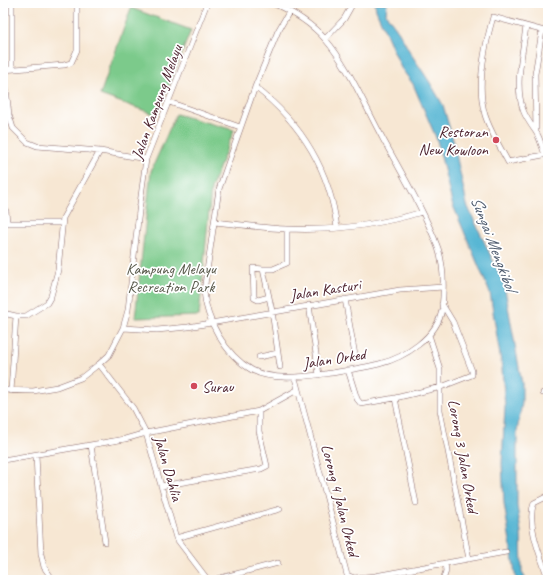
<svg xmlns="http://www.w3.org/2000/svg" width="551" height="583" font-family="Caveat,sans-serif">
  <rect width="100%" height="100%" fill="#fff"/>
  <filter id="ink" filterUnits="userSpaceOnUse"><feTurbulence type="fractalNoise" baseFrequency=".025" numOctaves="2"/><feDisplacementMap in="SourceGraphic" scale="8" xChannelSelector="R" yChannelSelector="G"/><feConvolveMatrix kernelMatrix="1 2 1 2 8 2 1 2 1" color-interpolation-filters="sRGB"/></filter>
  <filter id="wash" filterUnits="userSpaceOnUse"><feTurbulence type="fractalNoise" baseFrequency=".012" numOctaves="4" result="noise"/><feDisplacementMap in="SourceGraphic" scale="16" xChannelSelector="R" yChannelSelector="G"/><feGaussianBlur stdDeviation="0.9" result="paint"/><feColorMatrix in="noise" values="0 0 0 0 0 0 0 0 0 0 0 0 0 0 0 0 0 1.4 0 .05"/><feComposite in="paint" operator="in"/></filter>
  <g filter="url(#wash)">
    <rect width="100%" height="100%" fill="#f7e7d3"/>
    <path fill="#7bca8b" stroke="#62745b" d="M131 8 191 30 157 115 100 95Z
      M176 114 234 130 211 189 199 316 135 318 151 171Z"/>
    <path fill="#55b5d3" stroke="#506a7f" d="M375 3H387L386 14 399 32 411 54 429 81 443 105 453 140 467 205 504 284 522 384V403L517 431V506L521 532 522 572 526 580H516L504 503 502 463 505 407 502 368 490 293 452 203 437 140 413 84 401 68 376 10Z"/>
  </g>
  <g filter="url(#ink)">
    <g fill="none" stroke-linecap="round" stroke-linejoin="round">
      <g stroke="#876566" stroke-width="6">
        <path id="street" d="M12 3V68
          M272 3C291 11 311 23 325 39 348 65 366 108 383 139 402 174 424 210 438 248 444 266 444 290 442 309 438 337 404 358 379 364 364 368 347 370 332 373 308 376 274 382 252 370 225 355 206 320 204 291L219 189 255 87 278 31 289 12
          M526 26C523 53 514 84 523 110 526 118 531 125 536 132 540 138 542 147 545 155
          M548 32 493 17C485 45 476 86 485 115 490 131 500 147 508 162L548 154
          M325 39 344 19 353 3
          M3 70 64 65 71 63 77 50V3
          M4 70 9 115 13 128 27 142 37 146 100 151 146 159
          M255 87C301 123 330 169 337 228
          M169 102 240 127
          M536 132 535 74 542 31
          M3 208 6 211 7 223
          M214 222C238 224 262 228 287 229 331 231 379 225 422 212
          M3 223H62
          M263 269 253 268 254 298 258 300 269 297
          M345 299 355 355
          M309 305 319 375
          M3 313 16 316H26L47 303 51 296 58 270 63 218 100 151
          M123 328 157 330 188 327 400 290 443 287
          M429 335 440 369V410L469 559
          M259 357 278 353
          M99 364 133 408 146 433 176 538 208 580
          M280 367 272 311 263 269H273L287 263V229
          M348 370 357 399 361 404 395 398 416 503
          M295 378 347 575 354 578 375 576 506 552
          M3 390 33 391 57 387 81 378 99 364 109 355 123 328 128 310 139 211 146 159 207 3
          M11 391 16 316
          M543 393H548
          M395 398 441 387 472 375V371L453 322 442 304
          M91 445 105 542
          M36 455 41 554 44 567 53 580
          M3 460 125 439 146 433 259 411 297 390
          M161 486 261 469 267 466 259 431V411
          M548 496 534 503C526 523 541 558 548 578
          M176 538 280 509
          M213 580 278 563
          M443 580 446 571 445 563"/>
      </g>
      <use href="#street" stroke="#fff" stroke-width="5"/>
    </g>
  </g>
  <g fill="#d1495b" stroke="#fff" stroke-width="1.5">
    <circle cx="496" cy="140" r="4"/>
    <circle cx="194" cy="386" r="4"/>
  </g>
  <g text-anchor="middle" stroke-width="3.5" stroke-linejoin="round" paint-order="stroke">
    <g font-size="16" fill="#4a1f2b" stroke="#fff">
      <text transform="translate(156 102) rotate(-70)" y="6">Jalan Kampung Melayu</text>
      <text transform="translate(325 289) rotate(-9)" y="6">Jalan Kasturi</text>
      <text transform="translate(334 358) rotate(-9)" y="6">Jalan Orked</text>
      <text transform="translate(464 456) rotate(80)" y="6">Lorong 3 Jalan Orked</text>
      <text transform="translate(169 468) rotate(74)" y="6">Jalan Dahlia</text>
      <text transform="translate(341 500) rotate(76)" y="6">Lorong 4 Jalan Orked</text>
    </g>
    <g font-size="16" fill="#4a1f2b" stroke="#fff" text-anchor="end">
      <text x="488" y="137">Restoran<tspan x="488" dy="18">New Kowloon</tspan></text>
      <text x="202" y="392" text-anchor="start">Surau</text>
    </g>
    <g font-size="16" fill="#5b5b4d" stroke="#fff">
      <text x="171" y="274">Kampung Melayu<tspan x="171" dy="18">Recreation Park</tspan></text>
    </g>
    <g font-size="17" font-style="italic" fill="#4e5b6e" stroke="#fff">
      <text transform="translate(494 243) rotate(69)" y="6">Sungai Mengkibol</text>
    </g>
  </g>
  <rect width="551" height="583" fill="none" stroke="#fff" stroke-width="16"/>
</svg>
